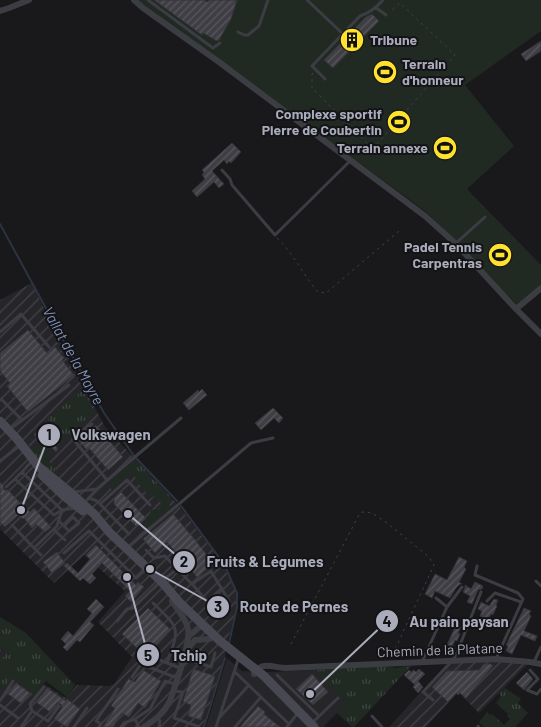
<svg xmlns="http://www.w3.org/2000/svg" width="541" height="727" font-family="Barlow,sans-serif">
  <defs>
    <pattern id="industrial-furrows" width="10" height="10" patternUnits="userSpaceOnUse" patternTransform="scale(1.25)"><rect width="10" height="10" fill="#262529"/><path d="M-1 1l2-2M0 10L10 0M9 11l2-2" fill="none" stroke="#434246"/></pattern>
    <pattern id="grass-tufts" width="24" height="20" patternUnits="userSpaceOnUse" patternTransform="scale(1.25)"><rect width="24" height="20" fill="#202a23"/><path d="M3 7l-1-3M5 7V3M7 7l1-3M15 17l-1-3M17 17v-4M19 17l1-3" fill="none" stroke="#3e4641"/></pattern>
    <pattern id="building-hatch" width="6" height="6" patternUnits="userSpaceOnUse" patternTransform="scale(1.25)"><rect width="6" height="6" fill="#3e3e44"/><path d="M-1 1l2-2M0 6l6-6M5 7l2-2" fill="none" stroke="#57575d"/></pattern>
  </defs>
  <rect width="100%" height="100%" fill="#19191b"/>
  <path fill="#262529" d="M227 658 242 671 268 672 314 670 348 702 323 727H206Z"/>
  <path fill="url(#industrial-furrows)" d="M32 283 49 319 105 427 179 506 218 557 231 580 236 593V610L227 643 225 656 203 727H0V649L42 683 66 698 77 685 109 686 114 684 132 657 98 622 125 591 84 555 54 583 0 529V300Z
    M488 661 528 664 479 713 458 692 426 727H389L447 664Z"/>
  <path fill="url(#grass-tufts)" d="M83 390 94 412 59 444 55 440 50 445 53 449 45 457 60 474 56 476 24 447 26 444 35 449 41 444 46 446 54 437 47 429 52 425 48 419V418Z
    M136 460 172 499 168 503 171 507 143 532 151 510 160 508 161 503 155 496 151 498 141 487 132 472 128 474 112 490 108 484Z
    M0 617 26 633 75 685 67 697 46 681 34 695 11 678 0 693V661L6 654 0 648Z
    M412 665 354 727H352L336 712 345 702 313 670 383 666 396 668Z
    M505 688 521 699 518 703 528 713 515 727H484L479 722 487 712 490 715 492 714 504 725 510 719 507 716 508 714 496 703 501 696 499 694Z"/>
  <path fill="#202a23" d="M137 0H541V31L465 85 514 146 467 189 541 265V284L517 305 459 244 425 211Z"/>
  <g fill="none" stroke-linecap="round" stroke-linejoin="round">
    <path stroke="#2d3441" stroke-width="2" d="M0 224 66 345 104 413 134 456 177 501
      M181 506 224 564 237 593V607L229 643
      M204 727 225 658"/>
  </g>
  <path fill="url(#building-hatch)" stroke="#343338" d="M154 0H204L208 2 209 0H237L231 19 219 40 217 41 203 33 202 35Z
    M372 14 379 21 333 68 324 60 366 17Z
    M541 41V51L526 61 521 54Z
    M232 143 241 152 231 163 229 161 227 164 224 160 212 171 224 184 219 188 214 182 197 197 192 191 205 179 202 175 204 172 202 170Z
    M28 330 47 353 55 347 64 358 62 360 74 375 28 412 7 386 10 383 0 371V353Z
    M202 389 207 395 189 410 183 403 198 390 199 392Z
    M273 408 283 418 279 423 274 418 261 430 255 423Z
    M96 425 123 457 108 470 89 448 87 450 78 440Z
    M43 428 53 442 56 440 59 444 56 446 58 449 56 452 45 439 40 443 34 434Z
    M0 482 3 485 4 490H8L21 504 22 503 30 512 34 508 51 527 45 532 36 524 32 528 24 518 23 519 18 515 5 527 0 522Z
    M121 492 146 518 137 527 114 504V498Z
    M173 514 196 541 213 563 197 577 167 542 155 553 143 539Z
    M96 545 136 585 138 582 144 587 131 602 125 596 130 591 102 563 92 574 96 578 90 584 83 578 80 581 64 566 67 563 78 573 90 559 86 555Z
    M57 552 65 563 52 573 43 562Z
    M459 557 467 561 464 567 466 569 459 582 462 584H460L456 588 450 598 435 591 432 598 425 594 435 574 447 580Z
    M475 582 483 586 482 589 478 590 472 604 467 602 470 596 463 592 465 588V585L471 589Z
    M96 599 104 607 90 622 94 625 80 642 77 640 67 651 63 647 66 644 61 639 68 631 73 636 92 613 87 609Z
    M494 599 498 600 496 605 497 606 493 615 491 614 488 620 480 616 482 611 478 609 481 602 489 606Z
    M148 608 171 630 152 650 144 643 138 649 122 634Z
    M524 608 531 611 529 614 531 616 524 631 537 636 535 641 521 635 512 654 506 651 508 646 506 645Z
    M456 625 461 627 458 633 460 634 457 641 455 640 452 647 447 645Z
    M484 664H491L493 666 466 698 460 693 458 695 456 693 448 702 432 687 447 671 479 670Z
    M193 669 215 676 201 720 188 716 191 705 183 702Z
    M419 669 425 674 418 681 423 687 418 693 413 687 415 685 404 675 409 670 411 672 414 670 416 672Z
    M143 670 161 681 145 708 138 703 129 717 122 713 113 727H103L115 708 111 706 129 678 130 680 135 682Z
    M527 672 533 679 524 690 516 683Z
    M312 674 328 692 313 705 296 689Z
    M16 683 30 693 22 704 8 694Z
    M47 688 66 701 67 699 80 709 67 727 54 719 62 708 61 704 57 703 50 712 36 702Z
    M258 706 265 712 264 714 280 727H240Z"/>
  <g fill="none" stroke-linecap="round" stroke-linejoin="round">
    <path stroke="#3f4048" stroke-width="1" stroke-dasharray="2.5 4" stroke-linecap="butt" d="M313 73 312 74V88L369 145 377 144 455 55 400 3 391 11
      M277 238C294 254 303 275 318 292L326 293 399 231
      M291 644 359 515 362 512 372 513 387 523 429 557 434 565 392 656"/>
    <path stroke="#3c3c43" stroke-width="3" d="M148 0 213 48 220 43
      M307 0 343 34
      M375 7 386 15
      M238 32 244 35H248L259 26 268 0
      M325 79 312 66 360 16C369 13 377 7 383 0
      M222 170 230 179 232 185 275 235 350 161
      M456 243 485 217
      M0 332 21 314 49 347
      M0 400 1 399 22 420
      M92 424 73 439 107 480
      M9 430 69 385
      M0 461 18 447
      M31 462 22 472 62 510 75 508
      M22 472 15 479 54 515 62 510
      M6 487 15 479
      M73 492 97 489
      M89 498 97 501 129 534
      M85 502 97 489 181 418
      M100 504 127 480 150 505
      M59 521 69 531 79 523 73 517 64 526
      M12 525 34 548 57 526 62 510
      M54 530 65 540
      M34 548 41 555
      M127 548 251 443 273 438
      M146 550 154 558 165 556 177 569
      M64 553 89 531 136 578 144 571
      M477 566 475 575 518 593 523 599 496 659
      M536 581 541 586
      M487 601 495 593 521 602
      M207 602 222 588
      M153 603C180 629 180 627 167 663L180 668
      M447 607 462 587
      M117 621 127 609 133 608 157 585 177 569 194 586 218 615 229 601 211 571 192 584
      M140 652 167 663
      M184 658 211 667 215 653
      M196 662 200 650
      M422 662 447 607 436 598
      M534 662 541 647
      M530 670 538 679 527 690 537 694 541 689
      M235 672 289 724
      M277 675 319 716
      M132 677 141 664 177 678
      M174 691 183 692 174 718 197 726
      M433 700 423 692 452 661 456 655 481 592
      M0 701 13 681
      M0 705 18 718
      M32 711 30 704 44 687
      M372 716 382 727
      M220 717 249 685
      M158 718 160 721 159 727
      M312 723 338 698
      M478 726 479 727
      M21 727 32 711 48 721 59 706
      M74 727 87 708
      M99 727 101 724 96 721 118 689
      M121 727 124 723 135 719
      M139 727 135 719 150 709 165 681 175 684
      M216 727 239 657
      M235 727 261 697
      M287 727 297 714"/>
    <path stroke="#3c3c43" stroke-width="6" d="M134 0 143 8 219 62 425 216 456 244 516 309 541 334
      M0 11 9 8 29 0
      M516 309 541 288
      M189 636 203 624
      M187 650 195 640 210 639
      M254 674C261 661 272 667 285 668L496 659 530 662 541 664
      M144 727C156 719 163 714 170 701 175 685 191 644 188 629 186 619 178 610 172 601"/>
    <path stroke="#474851" stroke-width="9" d="M0 421 17 439 39 467 71 493 95 515 109 532 162 582 179 602 220 641 264 676 314 727
      M42 475 64 496 83 511"/>
  </g>
  <defs>
    <g id="building-disc" transform="scale(1.25)"><circle r="9.5" fill="#ffe22d" stroke="#141417"/><path d="M-4-6H4V6H1V3H-1V6H-4ZM-2.5-4.3h1.7v1.8h-1.7ZM.8-4.3h1.7v1.8H.8ZM-2.5-1h1.7V.8h-1.7ZM.8-1h1.7V.8H.8Z" fill="#111"/></g>
    <g id="stadium-disc" transform="scale(1.25)"><circle r="9.5" fill="#ffe22d" stroke="#141417"/><path d="M0-5a6.5 5 0 1 0 0 10a6.5 5 0 1 0 0-10ZM-3.5-1.8h7v3.6h-7Z" fill="#111"/></g>
  </defs>
  <g fill-rule="evenodd">
    <use href="#building-disc" x="352" y="40"/>
    <use href="#stadium-disc" x="385" y="72"/>
    <use href="#stadium-disc" x="399" y="122"/>
    <use href="#stadium-disc" x="445" y="148"/>
    <use href="#stadium-disc" x="500" y="255"/>
  </g>
  <g text-anchor="middle" stroke-width="4" stroke-linejoin="round" paint-order="stroke">
    <g font-size="14" font-weight="bold" fill="#aaacbc" stroke="#141417" text-anchor="end">
      <text x="370" y="45" text-anchor="start">Tribune</text>
      <text x="402" y="69" text-anchor="start">Terrain<tspan x="402" dy="16">d'honneur</tspan></text>
      <text x="382" y="119">Complexe sportif<tspan x="382" dy="16">Pierre de Coubertin</tspan></text>
      <text x="428" y="153">Terrain annexe</text>
      <text x="482" y="252">Padel Tennis<tspan x="482" dy="16">Carpentras</tspan></text>
    </g>
    <g font-size="14" fill="#aaacbc" stroke="#141417">
      <text transform="translate(440 650) rotate(-2)" y="5">Chemin de la Platane</text>
    </g>
    <g font-size="15" font-style="italic" fill="#7f92b9" stroke="#141417">
      <text transform="translate(73 356) rotate(61)" y="5">Vallat de la Mayre</text>
    </g>
  </g>
  <path fill="none" stroke="#aaacbc" stroke-width="2" d="M21 510L49 435M128 514L184 562M150 569L218 607M310 694L387 621M127 577L148 655"/>
  <g fill="#aaacbc" stroke="#141417" stroke-width="2">
    <circle cx="21" cy="510" r="5"/>
    <circle cx="128" cy="514" r="5"/>
    <circle cx="150" cy="569" r="5"/>
    <circle cx="310" cy="694" r="5"/>
    <circle cx="127" cy="577" r="5"/>
    <circle cx="49" cy="435" r="12"/>
    <circle cx="184" cy="562" r="12"/>
    <circle cx="218" cy="607" r="12"/>
    <circle cx="387" cy="621" r="12"/>
    <circle cx="148" cy="655" r="12"/>
  </g>
  <g font-size="15" text-anchor="middle" font-weight="bold" fill="#111">
    <text x="49" y="440">1</text>
    <text x="184" y="567">2</text>
    <text x="218" y="612">3</text>
    <text x="387" y="627">4</text>
    <text x="148" y="661">5</text>
  </g>
  <g font-size="15" text-anchor="middle" font-weight="bold" fill="#aaacbc" stroke="#141417" stroke-width="4" stroke-linejoin="round" paint-order="stroke">
    <text x="111" y="440">Volkswagen</text>
    <text x="265" y="567">Fruits &amp; Légumes</text>
    <text x="294" y="612">Route de Pernes</text>
    <text x="459" y="627">Au pain paysan</text>
    <text x="189" y="661">Tchip</text>
  </g>
</svg>
